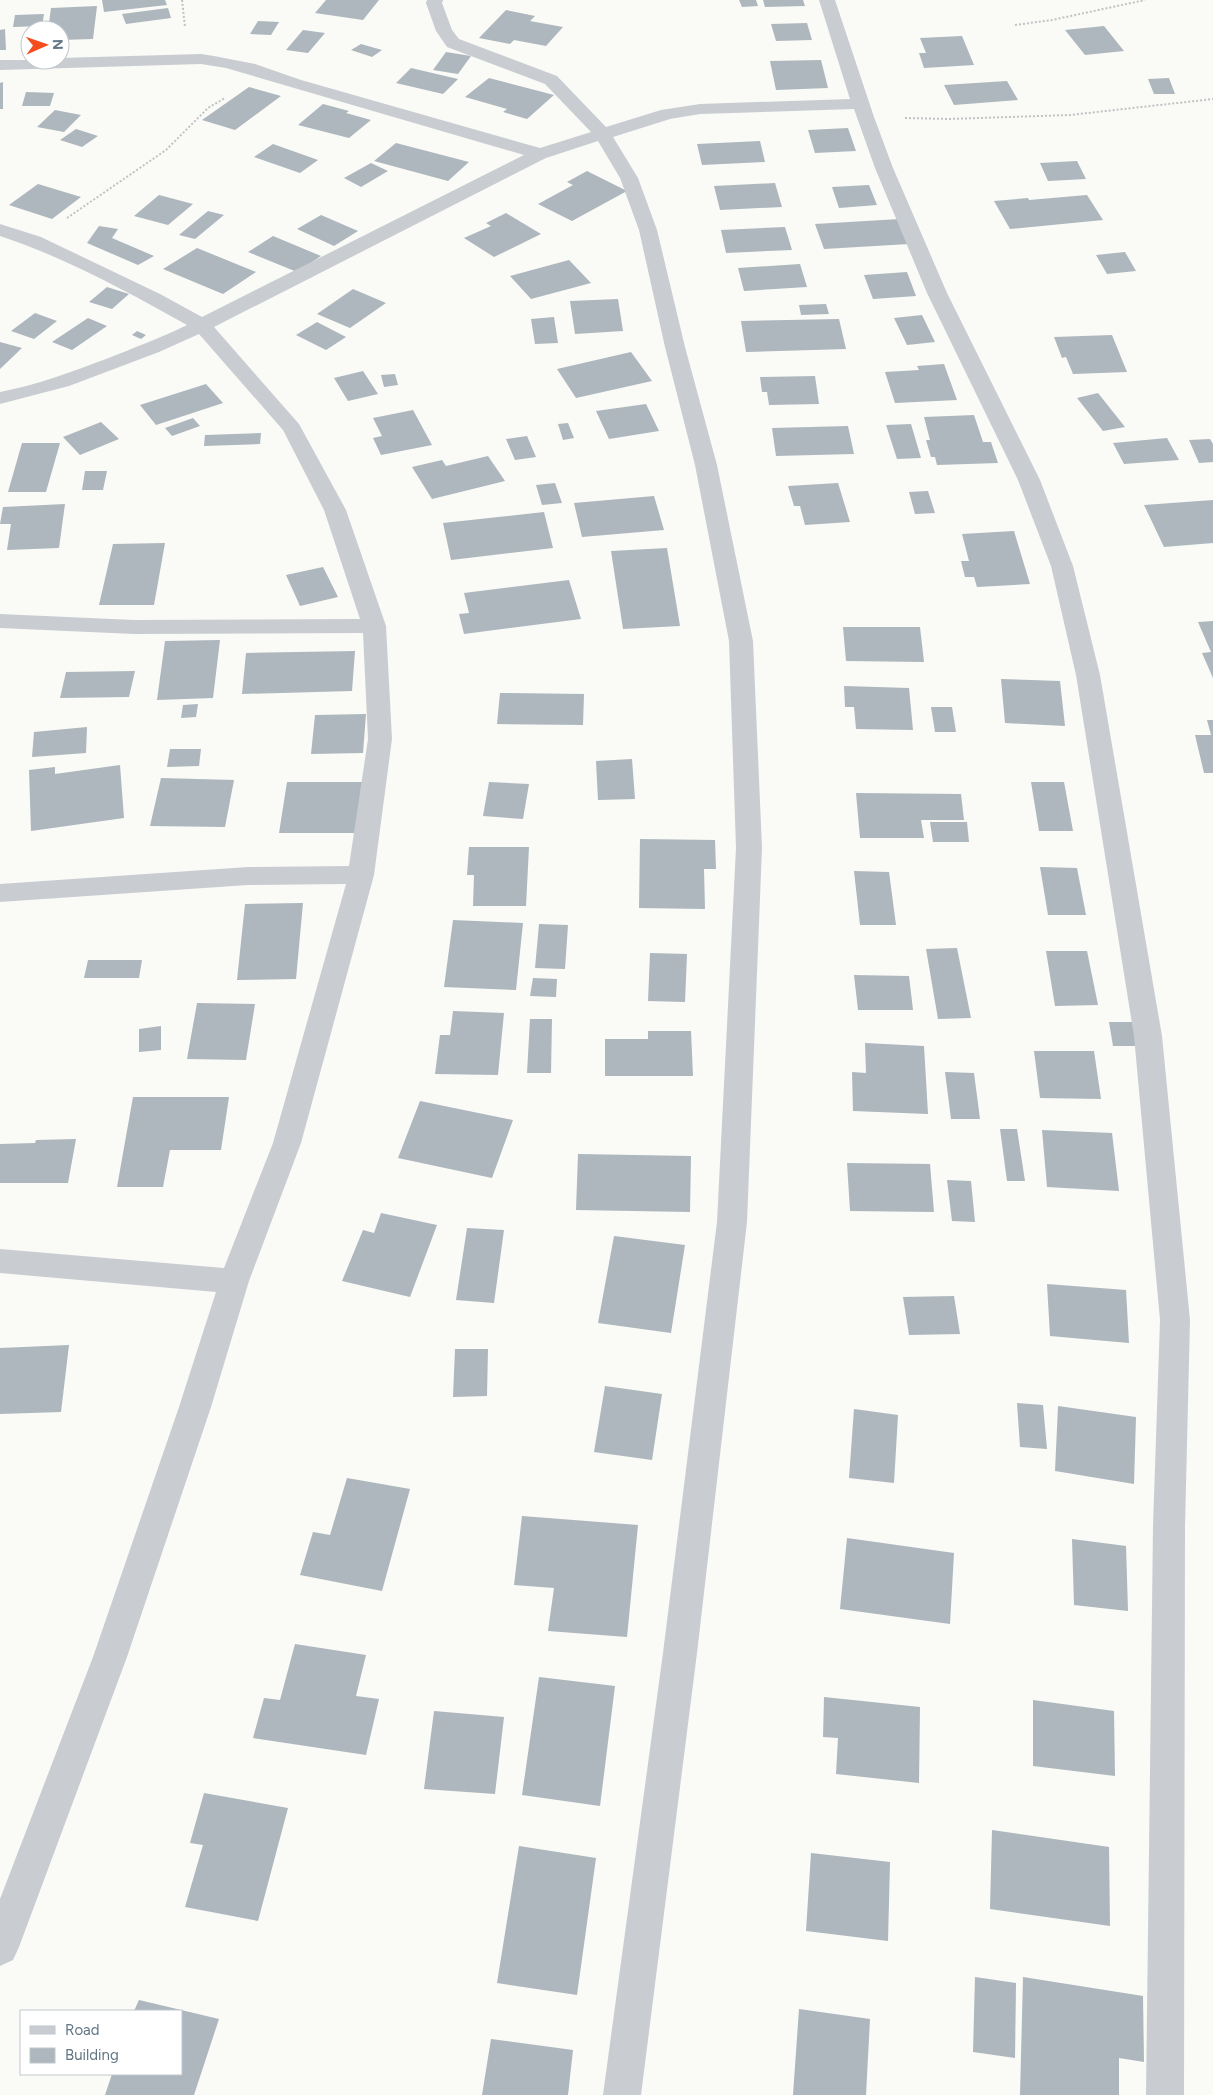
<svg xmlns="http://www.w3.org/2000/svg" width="1213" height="2095" font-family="Figtree,sans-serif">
  <rect width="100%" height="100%" fill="#fafaf7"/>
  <path fill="#adb7bd" d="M102 0H165L167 5 104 12Z
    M326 0H379L363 20 315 13Z
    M739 0H756L758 6 742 7Z
    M763 0H803L805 6 765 7Z
    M97 6 93 39 60 40V30H48L51 8Z
    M168 8 171 18 126 24 122 14Z
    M506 10 535 16 530 21 563 27 546 46 514 40 510 44 479 38Z
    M44 14 42 26 13 27 15 15Z
    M258 21 279 22 271 35 250 34Z
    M807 23 812 40 776 41 771 24Z
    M1104 26 1124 51 1085 55 1065 30Z
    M5 29 6 50H0V30Z
    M303 30 325 33 308 53 286 50Z
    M962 36 974 65 924 68 919 53H926L920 38Z
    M361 44 382 50 372 57 351 50Z
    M446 52 471 56 458 74 433 70Z
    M821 60 828 88 776 90 770 61Z
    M411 68 458 79 443 94 396 83Z
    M489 78 554 95 527 119 503 112 507 109 465 97Z
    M1169 78 1175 94H1154L1148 79Z
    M1007 81 1018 100 954 105 944 85Z
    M3 82V109H0V83Z
    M249 87 281 96 235 130 202 120Z
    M26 92 54 93 50 106H22Z
    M323 104 349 111 346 113 371 120 349 138 298 125Z
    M55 110 81 115 64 132 37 127Z
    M848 128 856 151 815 153 808 130Z
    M76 129 98 136 82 147 60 140Z
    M760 141 765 162 702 165 697 144Z
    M396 143 469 162 448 181 374 161Z
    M273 144 318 160 300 173 254 157Z
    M1077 161 1086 179 1048 181 1040 163Z
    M371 163 388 171 361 187 344 178Z
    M587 171 627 191 572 221 538 204 573 185 567 182Z
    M775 183 782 207 720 210 714 186Z
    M38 184 81 197 52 219 9 205Z
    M869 185 877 205 839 208 832 187Z
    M159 195 193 204 168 225 134 216Z
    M1087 195 1103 220 1010 229 994 201 1028 198 1029 200Z
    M208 211 224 215 195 239 179 235Z
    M506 213 541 234 494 257 464 238 491 226 486 223Z
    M321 215 358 231 334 246 297 229Z
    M900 219 909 244 824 249 815 224Z
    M99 226 118 229 112 238 154 256 138 265 87 243Z
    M785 227 792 250 726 253 721 230Z
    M273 236 321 256 297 272 248 252Z
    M197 248 256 272 223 294 163 269Z
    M1125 252 1136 271 1107 274 1096 255Z
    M569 260 591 283 531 299 510 276Z
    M800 264 807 287 744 291 738 268Z
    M907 272 916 296 873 299 864 275Z
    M107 287 129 294 112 309 89 302Z
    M353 289 386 303 350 328 317 314Z
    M618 299 623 331 575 334 570 301Z
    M826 304 829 314 801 315 799 305Z
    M35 313 57 321 34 339 11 331Z
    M922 315 935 342 907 345 894 318Z
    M554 317 558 343 535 344 531 319Z
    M88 318 107 326 72 350 52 342Z
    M839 319 846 349 746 352 741 321Z
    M317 322 346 337 326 350 296 335Z
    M137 331 146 335 141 339 132 335Z
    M1112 335 1127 372 1073 374 1066 357 1062 358 1054 337Z
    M0 342 22 348 0 369Z
    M631 352 652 381 576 398 557 369Z
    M944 364 957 400 895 403 885 372 919 370 917 366Z
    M363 371 378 394 348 401 334 378Z
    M395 374 398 385 384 387 381 375Z
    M815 376 819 404 769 405 767 392H762L760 377Z
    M206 384 223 403 156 425 140 405Z
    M1098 393 1125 427 1103 431 1077 398Z
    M646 404 659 431 609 439 596 411Z
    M413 410 432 445 381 455 373 438 382 436 373 418Z
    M974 415 983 442H991L998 463 937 465 935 457H931L926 440H930L924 417Z
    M193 418 200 426 172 436 165 428Z
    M101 422 119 439 80 455 63 437Z
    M568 423 574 438 563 440 558 424Z
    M911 424 921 458 897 459 886 425Z
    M848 426 854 454 776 456 772 428Z
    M261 433 260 444 204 446 205 435Z
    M527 436 536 457 515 460 506 439Z
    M1167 438 1179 460 1124 464 1113 443Z
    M1210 439 1213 444V462L1199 463 1189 440Z
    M22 443H60L46 492H8Z
    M488 456 505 481 432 499 412 467 442 460 446 466Z
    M85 471H107L103 490H82Z
    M555 483 562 503 542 505 536 485Z
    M838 483 850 522 805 525 800 506H794L788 486Z
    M928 491 935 513 915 514 909 492Z
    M654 496 664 530 582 537 574 503Z
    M1213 500V543L1164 547 1144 505Z
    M65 504 59 548 7 550 11 524H0L3 507Z
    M544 512 553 548 451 560 443 523Z
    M1014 531 1030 584 977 587 974 577H965L961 561H969L962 534Z
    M165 543 154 605H99L113 544Z
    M667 548 680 626 623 629 611 551Z
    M323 567 338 597 300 606 286 575Z
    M569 580 581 619 464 634 459 614 469 613 464 593Z
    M1213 621V678L1202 653 1211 652 1198 622Z
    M843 627H920L924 662 846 661Z
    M220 640 213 698 157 700 165 641Z
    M355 651 352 691 242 694 246 653Z
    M135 671 129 697 60 698 66 672Z
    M1001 679 1060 681 1065 726 1005 723Z
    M844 686 909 688 913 730 856 729 854 707H845Z
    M500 693 584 694 583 725 497 724Z
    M198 704 196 717 181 718 183 705Z
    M931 707H952L956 732H935Z
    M366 714 363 753 311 754 315 715Z
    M1207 720H1213V773H1204L1195 735H1211Z
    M87 727 86 753 32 757 34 732Z
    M170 749H201L199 766 167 767Z
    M632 759 635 799 598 800 596 761Z
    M120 765 124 818 31 831 29 770 55 767V774Z
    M161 778 234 780 225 827 150 826Z
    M287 782H368L362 833H279Z
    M489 782 529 784 523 819 483 816Z
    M1031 782H1064L1073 831H1039Z
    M856 793 961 794 964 820H921L924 838H860Z
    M930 822H967L969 842H933Z
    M640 839 715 840 716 869H704L705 909 639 908Z
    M469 847H529L526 906H473L474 875H467Z
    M1040 867 1077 868 1086 915H1048Z
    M854 871 889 872 896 925H860Z
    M303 903 296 979 237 980 245 904Z
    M453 920 523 923 516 990 444 987Z
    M539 924 568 925 565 969 535 968Z
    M957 948 971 1018 938 1019 926 949Z
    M1046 951H1087L1098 1005 1055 1006Z
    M650 953 687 954 685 1002 648 1001Z
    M88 960H142L139 978H84Z
    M854 975 909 976 913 1010H858Z
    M533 978 557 979 556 997 530 996Z
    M197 1003 255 1004 246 1060 187 1059Z
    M453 1011 504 1013 498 1075 435 1074 440 1035H450Z
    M530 1019H552L551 1073H527Z
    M1109 1022H1133L1137 1046H1113Z
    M161 1026V1050L139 1052V1029Z
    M648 1031H691L693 1076H605V1039H648Z
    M865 1043 924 1046 928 1114 853 1111 852 1072 866 1073Z
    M1034 1051H1094L1101 1099 1040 1098Z
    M945 1072 974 1073 980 1119H951Z
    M133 1097H229L221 1150H170L163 1187H117Z
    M420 1101 513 1120 492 1178 398 1158Z
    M1000 1129H1017L1025 1181H1007Z
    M1042 1130 1112 1133 1119 1191 1047 1187Z
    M76 1139 68 1183H0V1144L35 1143 36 1140Z
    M578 1154 691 1156 690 1212 576 1210Z
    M847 1163 930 1164 934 1212 850 1211Z
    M947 1180 971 1181 975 1222 952 1221Z
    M381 1213 437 1225 410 1297 342 1281 363 1230 374 1233Z
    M467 1228 504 1230 494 1303 456 1300Z
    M614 1236 685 1245 671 1333 598 1323Z
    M1047 1284 1126 1290 1129 1343 1050 1336Z
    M954 1296 960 1334 909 1335 903 1297Z
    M69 1345 61 1412 0 1414V1348Z
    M455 1349H488L487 1396 453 1397Z
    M605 1386 662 1394 652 1460 594 1452Z
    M1017 1403 1043 1405 1047 1449 1020 1447Z
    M1058 1406 1136 1417 1134 1484 1055 1471Z
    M854 1409 898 1415 894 1483 849 1478Z
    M347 1478 410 1489 382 1591 300 1575 313 1532 330 1535Z
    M522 1516 638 1525 627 1637 548 1631 554 1588 514 1585Z
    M847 1538 954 1553 950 1624 840 1609Z
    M1072 1539 1126 1546 1128 1611 1074 1605Z
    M295 1644 366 1655 356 1696 379 1699 366 1755 253 1738 264 1698 280 1700Z
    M539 1677 615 1686 600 1806 522 1795Z
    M824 1697 920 1707 919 1783 836 1774 838 1738 823 1737Z
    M1033 1700 1114 1711 1115 1776 1033 1766Z
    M434 1711 504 1717 495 1794 424 1789Z
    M204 1793 288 1808 258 1921 185 1907 203 1845 190 1843Z
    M992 1830 1109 1847 1110 1926 990 1909Z
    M519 1846 596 1858 577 1995 497 1983Z
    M811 1853 890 1862 888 1941 806 1931Z
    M975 1977 1016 1983 1015 2058 973 2052Z
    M1023 1977 1143 1996 1144 2062 1119 2058V2095H1020Z
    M139 2000 219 2019 194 2095H105L112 2074H181V2011H134Z
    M799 2009 870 2019 866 2095H793Z
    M491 2039 573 2050 568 2095H482Z"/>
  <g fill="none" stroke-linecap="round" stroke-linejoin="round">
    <path stroke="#c0c3c5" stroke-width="2" stroke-dasharray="2 2" stroke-linecap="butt" d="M182 0 185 27
      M1015 25 1052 20 1145 0
      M905 118 949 119 1070 115 1213 99
      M67 218 166 150 208 108 225 98"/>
    <path fill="#c9cdd1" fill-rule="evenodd" d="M427 0H443L442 3 452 30 459 39 557 76 606 127 661 110 700 104 850 99 819 0H835L874 117 893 168 947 293 1040 480 1073 566 1100 675 1162 1036 1190 1320 1185 1526 1184 2095H1146L1153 1526 1160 1320 1134 1036 1076 675 1051 566 1018 480 927 293 875 168 854 109 700 114 670 119 613 137 638 178 657 230 685 347 717 465 753 641 762 848 747 1222 697 1653 641 2095H603L663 1653 717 1222 736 848 729 641 695 465 665 347 639 230 620 178 598 141 546 158 214 327 299 424 346 510 386 626 392 739 374 875 301 1143 249 1281 211 1407 127 1657 19 1947 13 1960 0 1966V1899L93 1657 179 1407 216 1292 0 1273V1249L224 1268 273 1143 346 884 248 885 0 902V884L248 867 349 866 368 739 363 633 134 634 0 628V614L134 620 360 619 324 510 283 430 199 334 159 352 69 386 0 404V392C37 385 71 372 106 359 133 348 161 338 187 325 130 293 62 256 0 236V224L41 237 160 294 202 317 524 155 226 68 201 64 0 70V60H60V58L201 54 214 56 255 64 301 80 540 148 591 132 545 84 447 47 436 31 426 3Z"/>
  </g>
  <rect x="20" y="2010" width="162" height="65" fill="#ffffff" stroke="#c0c8ce"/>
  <rect x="30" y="2026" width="25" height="8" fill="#c9cdd1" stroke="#c0c8ce"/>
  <text x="65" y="2035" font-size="15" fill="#627685">Road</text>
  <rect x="30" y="2048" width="25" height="15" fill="#adb7bd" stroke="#c0c8ce"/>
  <text x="65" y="2060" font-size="15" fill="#627685">Building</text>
  <g transform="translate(45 45) rotate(88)"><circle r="24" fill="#ffffff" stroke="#c0c8ce"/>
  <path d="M0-4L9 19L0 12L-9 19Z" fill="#f44c1d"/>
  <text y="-8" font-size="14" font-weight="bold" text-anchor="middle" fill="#627685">N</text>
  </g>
</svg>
